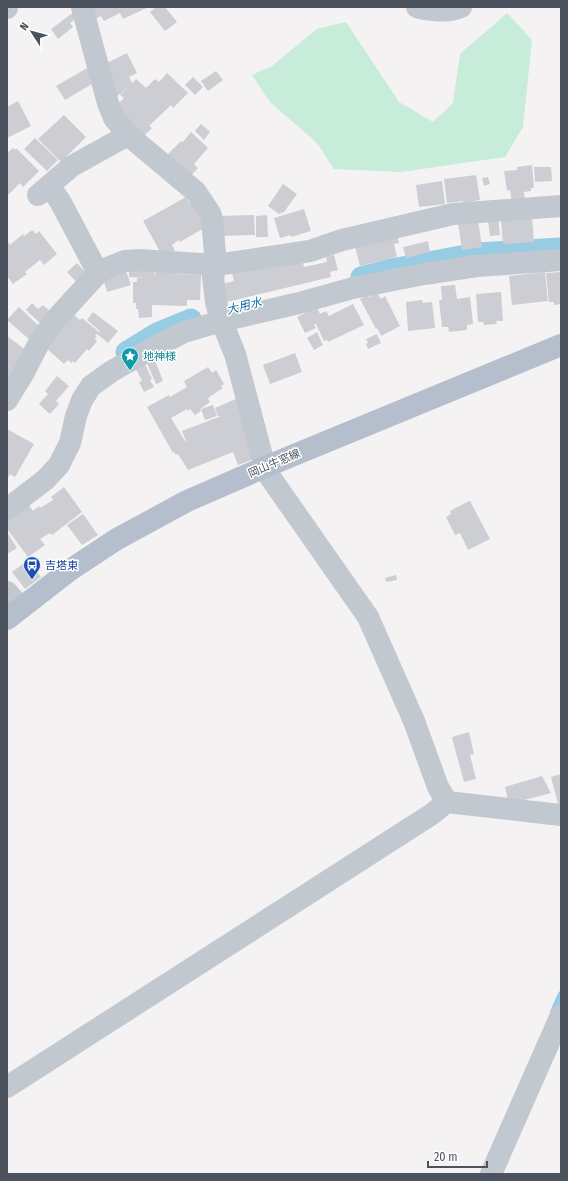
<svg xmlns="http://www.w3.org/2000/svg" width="568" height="1181" font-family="'Fira Sans Condensed','Noto Sans JP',sans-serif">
  <rect width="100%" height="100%" fill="#f4f2f2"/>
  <path fill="#c7ecd9" d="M507 13 532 40 523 127 505 157 401 172 334 169 317 143 270 102 252 75 272 66 317 29 346 22 399 102 433 122 453 103 460 54Z"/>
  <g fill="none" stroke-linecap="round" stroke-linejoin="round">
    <path stroke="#98cbe4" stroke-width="6" d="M553 1012 561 994"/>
    <path stroke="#98cbe4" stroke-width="21" d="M361 277 392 269 476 253 561 248
      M126 352 157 333 191 319"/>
  </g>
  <path fill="#cdced4" d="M85 7H149L123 19 120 13 104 21 101 16 92 21Z
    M156 7H165L177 22 165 31 150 12Z
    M74 12 78 17 70 23 73 27 58 39 51 29Z
    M127 53 137 73 129 77 132 83 136 79 146 88 155 79 159 82 167 73 188 93 173 108 171 105 149 126 152 128 141 139 112 110 124 98 120 95 128 87 120 94 112 99 103 65Z
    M89 67 95 77 90 80 92 84 65 100 56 86Z
    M216 71 223 80 208 91 201 81Z
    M193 77 203 87 195 95 185 85Z
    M18 101 31 126 7 138V107Z
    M64 115 86 137 61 162 38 139Z
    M201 124 210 132 204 140 195 131Z
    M191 132 208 148 194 164 198 168 187 180 163 159 181 141 183 142Z
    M35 138 58 160 47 171 24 149Z
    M13 148 15 150 16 148 39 171 23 187 20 183 7 196V153Z
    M532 165 534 188H531V191L524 192 525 201 512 203 510 190 507 191 504 171 517 170V167Z
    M534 167H551L552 181 535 182Z
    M476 175 480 200 463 203V201L447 203 444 179Z
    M488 177 490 184 484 186 482 178Z
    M442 181 445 204 419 207 416 185Z
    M283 184 297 194 284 212 279 214 268 206Z
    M186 197 189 203 192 201 206 227 180 242 179 240 172 245 175 250 163 257 143 221Z
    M304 209 311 231 291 237 290 235 280 238 274 218Z
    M254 215 255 235 217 236 216 216Z
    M267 215 268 237H256V216Z
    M532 217 534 242 503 244 501 220Z
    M498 218 500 235 490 236 488 220Z
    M478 220 482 247 462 250 458 223Z
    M32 230 36 234 39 231 57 254 44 265 40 260 25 272 27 274 13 284 7 276V241L10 245 23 234 24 236Z
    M397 233 399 243 394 244 397 257 360 266 354 243Z
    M428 241 430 252 406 258 403 247Z
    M334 255 338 270 330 272 331 277 223 303 219 285 234 281 232 273 302 259 304 267 327 262 326 257Z
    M77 263 89 276 79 285 67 272Z
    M126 271 131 285 107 292 103 278Z
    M129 271H155L154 279 156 271H175V274L201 275 200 300H187V306L152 305V317L139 318 138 309H136V303H133V282H137V278H145L129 277Z
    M545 272 548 301 512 305 509 276Z
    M561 272V304L554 305V302H549L546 273Z
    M455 285 457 299 470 297 473 324 467 325V330L449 332 448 327H442L439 300H442L441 286Z
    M501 292 503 321H496L497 324 484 325 483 322H478L476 294Z
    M377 293 381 299 385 296 400 326 381 336 377 328 376 329 360 299 368 295 369 297Z
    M422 300 423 303 432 302 435 328 408 331 406 302Z
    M32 303 38 309 43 305 54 315 43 326 26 310Z
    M353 304 364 325 328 342 327 340 324 341 316 324 314 325 316 328 305 333 297 317 317 307 320 314 326 311 329 316Z
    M19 307 43 330 32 342 7 320Z
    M93 312 118 331 108 343 97 334 95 336 97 337 95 339 97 341 89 351 87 349 75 363 73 361 71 363 68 360 64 364 44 346 74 315 80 320 82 318 99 332 100 331 87 320Z
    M317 332 323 345 314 350 307 338Z
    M377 334 381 343 368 349 366 344 368 343 366 339Z
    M7 336 26 350 7 382Z
    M295 353 302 372 270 384 263 365Z
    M154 358 163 381 156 384 146 361Z
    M145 364 152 379 150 380 154 387 144 392 139 382 142 381 136 369Z
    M208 367 212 373 216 370 224 384 221 386 223 388 208 398 210 402 200 409 201 411 195 415 190 409 188 411 187 409 171 418 185 441H186L182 431 221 416H218L215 408 238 398 259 457 238 465 233 452 188 470 178 454 176 455 174 452 173 453 147 407 169 395 170 397 187 387 184 381Z
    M57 376 69 386 56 401 59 404 50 414 39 404 48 394 45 391Z
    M213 405 217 416 205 420 201 409Z
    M7 429 34 444 15 477 10 474 7 479Z
    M64 487 82 512 52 535 50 533 40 539 45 545 28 557 7 529V521L29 505 33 511 39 506 40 508 53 500 51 497Z
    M469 501H470L490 539 468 550 460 533 455 535 446 517 451 514 450 511Z
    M83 514 98 535 82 545 67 525Z
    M7 532 17 548 7 554Z
    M28 560 41 577 25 589 12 572Z
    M396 575 397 580 386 582 385 578Z
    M469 732 474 754 470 755 476 779 464 782 452 738V737Z
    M561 774V806L559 807 551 777Z
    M542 776 551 793 509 804 505 787Z"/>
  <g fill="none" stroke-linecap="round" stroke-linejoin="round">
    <path stroke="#c2c8cf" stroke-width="22" d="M82 7 108 103 114 118 128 135 196 192 210 213 212 219 216 265 213 277 216 302 220 317 235 354 265 467 270 477 368 617 414 721 438 787 447 802
      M417 7 419 8C432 10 449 13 461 7
      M7 8V7
      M49 186 60 201 98 273
      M38 195 72 166 128 135
      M7 400 23 374 39 343 55 320 98 273 107 268 125 261 139 260 216 265 310 251 342 240 453 214 561 206
      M7 509 45 480 59 465 70 443 76 416 82 400 91 386 112 371 151 349 184 332 222 321 299 303 353 288 424 274 477 266 561 260
      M7 592 21 608
      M7 1087 432 814 447 802 561 815
      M491 1174 561 1015"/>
    <path stroke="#b5becd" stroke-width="22" d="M7 619 70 570 117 539 187 501 265 467 561 345"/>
  </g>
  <defs>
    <g id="sight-pin" transform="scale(0.9)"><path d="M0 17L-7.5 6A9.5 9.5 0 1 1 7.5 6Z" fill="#0f9aa8" stroke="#fff"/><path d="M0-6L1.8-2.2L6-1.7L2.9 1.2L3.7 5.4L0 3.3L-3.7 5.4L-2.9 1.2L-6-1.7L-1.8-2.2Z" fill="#fff"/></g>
    <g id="bus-pin" transform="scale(0.9)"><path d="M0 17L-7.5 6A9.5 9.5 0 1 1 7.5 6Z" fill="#1a4fb4" stroke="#fff"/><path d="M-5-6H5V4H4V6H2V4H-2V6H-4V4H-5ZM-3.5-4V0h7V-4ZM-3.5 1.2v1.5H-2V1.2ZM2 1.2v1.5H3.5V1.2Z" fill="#fff"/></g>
  </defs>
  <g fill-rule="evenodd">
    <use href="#sight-pin" x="130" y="356"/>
    <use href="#bus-pin" x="32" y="565"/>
  </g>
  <g text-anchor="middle" stroke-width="3" stroke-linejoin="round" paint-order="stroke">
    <g font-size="11" fill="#0d838f" stroke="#fff" text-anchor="start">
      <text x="143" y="360">地神様</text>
    </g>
    <g font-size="11" fill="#4c535e" stroke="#fff">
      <text transform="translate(274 463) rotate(-23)" y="4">岡山牛窓線</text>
    </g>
    <g font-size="11" fill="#164399" stroke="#fff" text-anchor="start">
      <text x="45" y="569">吉塔東</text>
    </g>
    <g font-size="12" font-style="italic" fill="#1c74a0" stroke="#fff">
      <text transform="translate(244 306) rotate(-14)" y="4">大用水</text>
    </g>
  </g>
  <rect width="568" height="1181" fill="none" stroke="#4c535e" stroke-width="16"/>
  <g transform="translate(32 32) rotate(306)" stroke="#ffffff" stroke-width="3" paint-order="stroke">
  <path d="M0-3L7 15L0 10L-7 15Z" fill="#4c535e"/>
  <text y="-6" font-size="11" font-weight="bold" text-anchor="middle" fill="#4c535e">N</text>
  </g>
  <path d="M428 1161v6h59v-6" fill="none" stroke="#4c535e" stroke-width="2"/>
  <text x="434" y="1161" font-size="12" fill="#4c535e" stroke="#ffffff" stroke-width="3" paint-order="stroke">20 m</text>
</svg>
